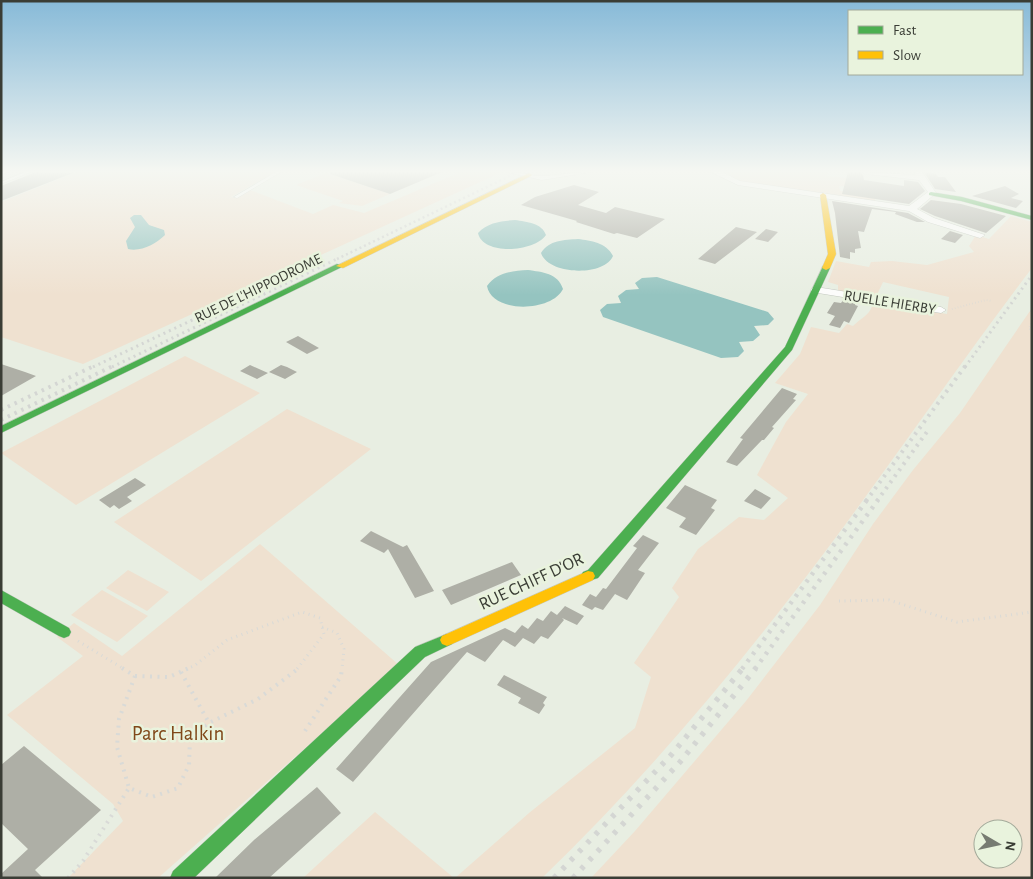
<svg xmlns="http://www.w3.org/2000/svg" width="1033" height="879" font-family="'Alegreya Sans',sans-serif">
  <rect width="100%" height="100%" fill="#e8eee2"/>
  <path fill="#efe1d0" fill-rule="evenodd" d="M77 172H275L231 197 238 198 250 190 313 214 333 205 364 213 456 174 451 172H502L83 364 1 337V202Z
    M724 172H828L827 176 846 178 848 187 839 186 840 191 875 195V201L738 181Z
    M326 173 390 194 362 206 339 203 343 201 296 185Z
    M1011 216 1032 222V268C950 376 875 488 792 595 715 695 633 790 542 878H455L529 813 635 728 651 677 634 663 679 597 672 588 698 549 739 517 764 520 788 498 757 475 786 422 808 394 775 383 800 354 811 327 839 333 847 324 853 326C862 317 871 315 873 302L947 314 949 297 883 282 876 297 838 291V285L828 282 836 261 869 267 871 262 892 261 927 265 974 252 969 246 976 235 989 239Z
    M1032 308V878H591L635 831 746 701 820 605 873 524 913 470 960 413ZM983 829H1013V859H983Z
    M185 356 260 393 76 505 1 453Z
    M287 409 371 449 201 581 114 522Z
    M260 544 399 665 158 878H68L123 821 113 804 7 715 83 656 57 637 74 623 122 656Z
    M128 570 169 592 147 611 106 588Z
    M102 590 148 616 117 642 71 615Z
    M375 812 454 878H303Z"/>
  <path fill="#95c4c0" d="M134 215H141L149 225 164 230 165 235C156 244 141 252 128 249L126 241 135 227 130 218Z
    M515 220C527 222 542 223 546 235 535 252 483 256 478 233 488 222 502 221 515 220Z
    M578 239C591 241 606 242 613 256 604 277 548 275 541 253 549 240 564 240 578 239Z
    M528 270C542 272 558 273 563 289 552 312 492 314 487 286 497 272 512 271 528 270Z
    M657 277 768 312 774 319 768 325 754 326 760 335 753 341 739 342 744 351 738 357 721 358 603 317 600 310 607 304 621 303 618 296 626 290 639 289 635 283 642 278Z"/>
  <path fill="#aeafa6" d="M36 172 73 173 1 201V186Z
    M331 172H442L390 194 330 174Z
    M848 172H860L863 175 864 180 904 186V180L918 182 925 191 909 204 842 194Z
    M924 172 936 174 938 177H945L956 192 935 189Z
    M574 185 599 192 578 205 606 213 615 207 665 219 637 238 617 233 614 234 576 222 577 221 521 205 535 197Z
    M1005 186 1019 194 1011 198 1023 201 1016 208 972 196Z
    M931 200 961 204 1006 216 986 233 935 216 920 209Z
    M832 201 908 213 925 222H917L895 214 896 212 872 209 864 232 858 231 861 248 855 249V253L850 252V259L840 257 835 213Z
    M736 227 757 232 715 264 698 259Z
    M766 229 778 232 768 242 755 239Z
    M950 231 963 235 955 243 941 239Z
    M844 299 856 301 855 305 858 306 849 323 844 321 840 328 829 325 835 316 827 313 834 302 841 303Z
    M298 336 319 348 307 354 286 342Z
    M1 364 25 372 36 376 1 396Z
    M250 365 268 373 257 379 240 371Z
    M281 365 287 367 297 372 285 379 269 372Z
    M782 388 797 394 793 399 796 400 772 427 774 428 764 440H762L737 466 726 462 743 439 740 438Z
    M135 478 146 485 127 497 132 501 119 509 114 505 110 508 99 500Z
    M685 485 717 500 711 508 715 510 696 535 679 527 686 518 666 508Z
    M755 489 771 498 761 509 744 501Z
    M371 531 403 547 407 545 434 591 415 598 388 549 384 553 360 541Z
    M643 535 659 543 638 570 645 573 627 600 615 594 603 610 595 607 592 610 582 605 590 594 596 597 603 588 606 589 637 548 633 546Z
    M512 562 521 575 451 605 442 590Z
    M565 606 584 616 577 625 562 618 564 620 548 639 541 636 534 644 523 638 515 647 503 640 485 662 467 652 353 782 336 769 431 662 505 628 515 633 522 625 528 629 537 618 543 621 551 611 557 615Z
    M504 675 547 697 543 703 545 705 539 714 518 703 521 698 497 685Z
    M24 746 101 810 35 870 43 878H1V874L28 849 1 823V765Z
    M317 787 341 813 269 878H215L254 840Z"/>
  <g fill="none" stroke-linecap="round" stroke-linejoin="round">
    <g stroke="#c4c9c0" stroke-width="1">
      <path id="lane" d="M25 172H31L1 184V182Z
        M276 172H281L237 198 234 197Z"/>
    </g>
    <g stroke="#c4c9c0" stroke-width="1">
      <path id="street" d="M1 172H7L1 175Z
        M507 172C519 172 531 176 543 176 559 175 575 172 591 172L542 180Z
        M711 172H722L740 181 909 206 928 192 919 180 866 174 862 172 916 175 914 172H922L936 193 917 209 934 218 985 235 980 238 928 222 909 211 738 185Z
        M816 287 941 307 946 310 941 313 812 292 811 290 812 288Z"/>
    </g>
    <g stroke="#c4c9c0" stroke-width="1">
      <path id="fast" d="M931 192 962 197 1032 216V220L961 201 929 195V193Z
        M337 264 344 266 1 433V426Z
        M823 266 830 268 792 350 598 578 588 581 583 580 581 576 583 572 588 570 785 347Z
        M1 590 69 628 71 632 69 636 64 638 59 636 1 603Z
        M447 634 452 636 454 640 452 644 425 657 194 878H170L173 871 415 647Z"/>
    </g>
    <g stroke="#c4c9c0" stroke-width="1">
      <path id="slow" d="M529 173 532 175 531 176 343 268 336 266Z
        M823 193 826 195 836 254 830 268 826 270 822 268 828 254 820 195Z
        M588 571 593 572 595 576 593 580 452 644 447 646 442 644 440 640 442 636Z"/>
    </g>
    <path stroke="#d9dad7" stroke-width="2" stroke-dasharray="0.5 2.5" stroke-linecap="butt" d="M952 309 986 300 992 301
      M1030 311H1032
      M1032 321 1029 329 1032 330"/>
    <path stroke="#d9dad7" stroke-width="3" stroke-dasharray="1 4.5" stroke-linecap="butt" d="M839 601 889 600 957 622 1032 612
      M322 627 337 633 344 649 342 669
      M78 641 124 669
      M186 669 194 666 227 640 302 612 320 618 324 634 297 669"/>
    <path stroke="#d9dad7" stroke-width="4" stroke-dasharray="2 5.5" stroke-linecap="butt" d="M122 668 135 676
      M181 672 209 723 215 742
      M135 676 169 677 189 668
      M135 676 119 719 117 747 129 788 152 797 178 788 189 765 190 739 209 723 258 699 299 668
      M305 731 341 676 342 668
      M68 878 83 861 129 788"/>
    <use href="#lane" fill="#fcfcfb" fill-rule="evenodd"/>
    <use href="#street" fill="#fcfcfb" fill-rule="evenodd"/>
    <use href="#fast" fill="#4caf50" fill-rule="evenodd"/>
    <use href="#slow" fill="#ffc107" fill-rule="evenodd"/>
    <path stroke="#d4d6d3" stroke-width="1" d="M1 179 5 177"/>
    <path stroke="#d4d6d3" stroke-width="2.5" stroke-dasharray="2 3" stroke-linecap="butt" d="M337 259 518 172"/>
    <path stroke="#d4d6d3" stroke-width="3" stroke-dasharray="2 4" stroke-linecap="butt" d="M93 367 224 305
      M112 367 339 258
      M965 367 1032 275"/>
    <path stroke="#d4d6d3" stroke-width="4" stroke-dasharray="2.5 5" stroke-linecap="butt" d="M1 410 96 365
      M1 420 115 365
      M866 501 966 365
      M877 501 929 429"/>
    <path stroke="#d4d6d3" stroke-width="4.5" stroke-dasharray="3 6" stroke-linecap="butt" d="M742 669 867 500
      M755 669 878 500"/>
    <path stroke="#d4d6d3" stroke-width="5.5" stroke-dasharray="4 8" stroke-linecap="butt" d="M554 878 672 754 743 668
      M573 878 680 762 756 668"/>
  </g>
  <linearGradient id="sky" x2="0" y2="1"><stop stop-color="#87bad8"/><stop offset="0.58" stop-color="#f5f7f2"/><stop offset="1" stop-color="#f5f7f2" stop-opacity="0"/></linearGradient>
  <rect width="1033" height="295" fill="url(#sky)"/>
  <g text-anchor="middle" stroke-width="5" stroke-linejoin="round" paint-order="stroke">
    <g font-size="15" fill="#3a3d35" stroke="#e9f3dd">
      <text transform="translate(258 288) rotate(-26)" y="5">RUE DE L'HIPPODROME</text>
      <text transform="translate(890 302) rotate(9)" y="5">RUELLE HIERBY</text>
    </g>
    <g font-size="18" fill="#3a3d35" stroke="#e9f3dd">
      <text transform="translate(531 581) rotate(-25)" y="6">RUE CHIFF D'OR</text>
    </g>
    <g font-size="21" fill="#804819" stroke="#e9f3dd">
      <text x="178" y="740">Parc Halkin</text>
    </g>
  </g>
  <rect width="1033" height="879" fill="none" stroke="#3a3d35" stroke-width="5"/>
  <rect x="848" y="10" width="175" height="65" fill="#e9f3dd" stroke="#a3aa9a"/>
  <rect x="858" y="26" width="25" height="8" fill="#4caf50" stroke="#a3aa9a"/>
  <text x="893" y="35" font-size="15" fill="#3a3d35">Fast</text>
  <rect x="858" y="51" width="25" height="8" fill="#ffc107" stroke="#a3aa9a"/>
  <text x="893" y="60" font-size="15" fill="#3a3d35">Slow</text>
  <g transform="translate(998 844) rotate(99)"><circle r="24" fill="#e9f3dd" stroke="#a3aa9a"/>
  <path d="M0-4L9 19L0 12L-9 19Z" fill="#777b72"/>
  <text y="-8" font-size="14" font-weight="bold" text-anchor="middle" fill="#3a3d35">N</text>
  </g>
</svg>
